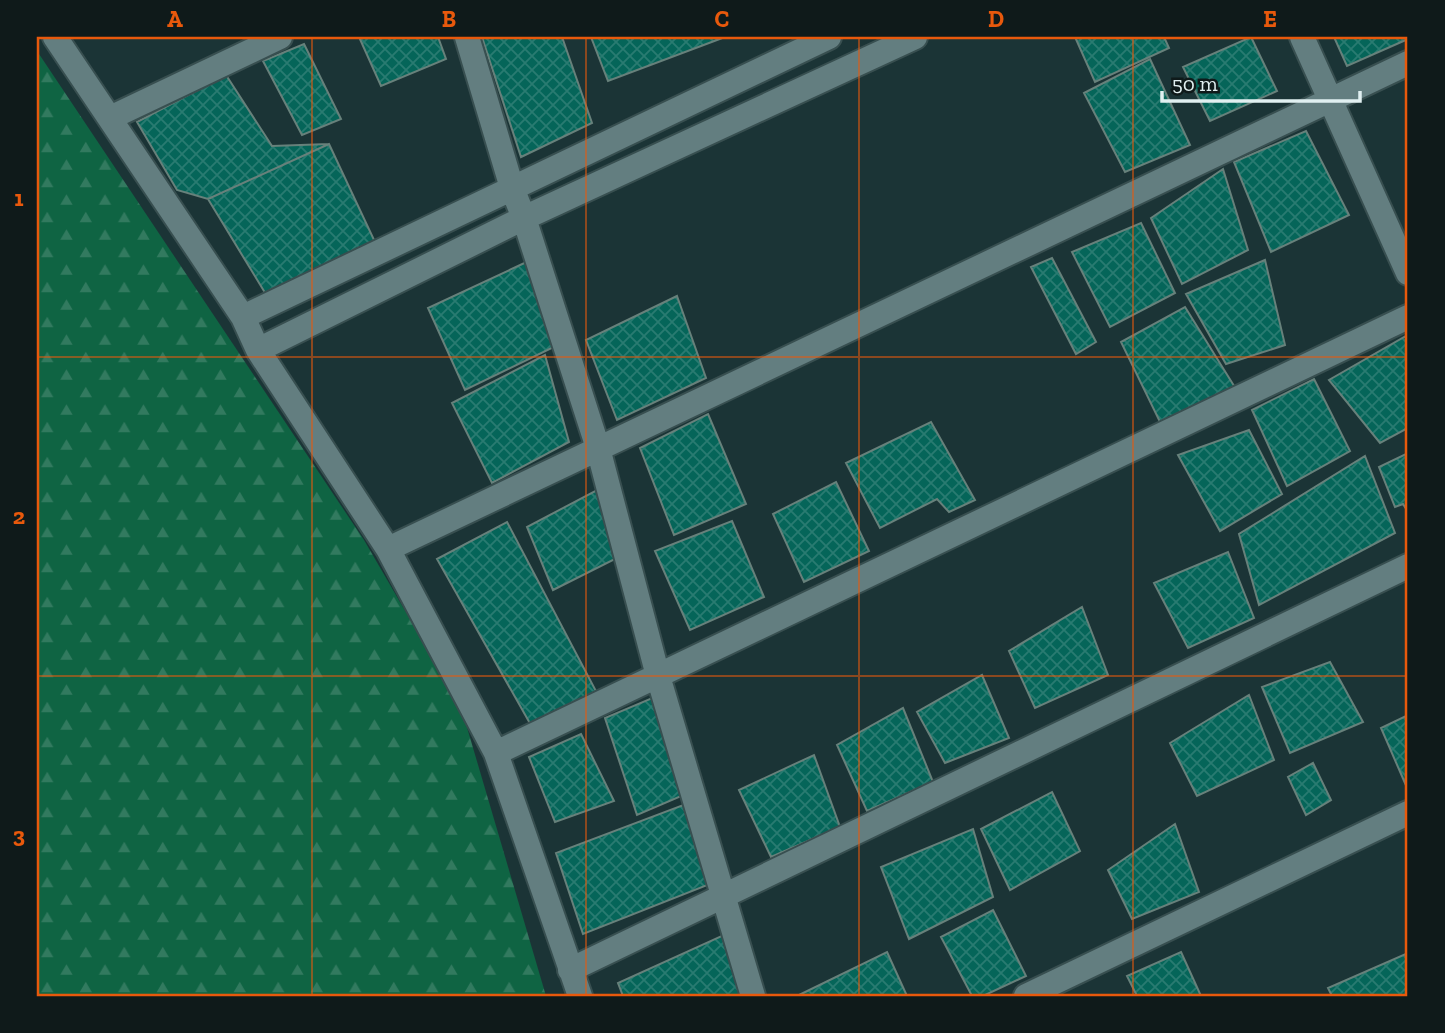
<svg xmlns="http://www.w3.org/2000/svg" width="1445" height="1033" font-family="'Zilla Slab',serif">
  <defs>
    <pattern id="forest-firs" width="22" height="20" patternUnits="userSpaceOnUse" patternTransform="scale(1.75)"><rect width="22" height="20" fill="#0f6443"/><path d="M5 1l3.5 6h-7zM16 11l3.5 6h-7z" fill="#327a5f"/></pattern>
    <pattern id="building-cross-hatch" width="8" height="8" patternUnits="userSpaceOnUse" patternTransform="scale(1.75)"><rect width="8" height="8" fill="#056559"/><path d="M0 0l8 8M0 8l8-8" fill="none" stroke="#297b71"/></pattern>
  </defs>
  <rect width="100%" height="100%" fill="#1b3436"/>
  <path fill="url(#forest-firs)" d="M37 51 364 540 461 707 546 996H37Z"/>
  <path fill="url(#building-cross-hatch)" stroke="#67817b" stroke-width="2" d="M359 37H438L446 59 381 86Z
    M482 37H562L592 123 521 157Z
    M591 37H725L608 81Z
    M1075 37H1164L1169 48 1095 82Z
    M1251 37 1277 91 1210 121 1183 67Z
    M1334 37H1408V39L1347 66Z
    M304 44 341 119 302 135 263 61Z
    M1150 59 1190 145 1125 172 1084 93Z
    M226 75 272 146 329 144 208 199 177 190 137 122Z
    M1306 131 1349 215 1271 252 1234 162Z
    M329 144 375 242 267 296 208 199Z
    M1223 169 1248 250 1182 284 1151 218Z
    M1141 223 1175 293 1110 327 1072 252Z
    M1052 258 1096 342 1076 354 1031 267Z
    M531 260 560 344 465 390 428 308Z
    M1265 260 1285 345 1226 364 1186 294Z
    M677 296 706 378 617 420 586 340Z
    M1185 307 1236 389 1161 424 1121 342Z
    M1406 336 1408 341V428L1380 443 1329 380Z
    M545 355 569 442 492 483 452 403Z
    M1314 379 1350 451 1287 486 1252 410Z
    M708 414 746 504 674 535 640 448Z
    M931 422 975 500 949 512 937 499 880 528 846 463Z
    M1249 430 1282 494 1220 531 1178 455Z
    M1408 453V512L1403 504 1395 507 1379 467Z
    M1365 456 1395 533 1259 605 1239 534Z
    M836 482 869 551 804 582 773 514Z
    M603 487 619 557 553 590 527 527Z
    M732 521 764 597 690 630 655 551Z
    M507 522 598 695 532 727 437 559Z
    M1228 552 1254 618 1188 648 1154 583Z
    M1082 607 1108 675 1035 708 1009 651Z
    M1330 662 1363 722 1290 753 1262 687Z
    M982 675 1009 738 945 763 917 712Z
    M1249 695 1274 760 1197 796 1170 743Z
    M657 696 686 794 637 815 605 718Z
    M903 708 933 782 867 811 837 745Z
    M1408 715V790L1381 728Z
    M581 734 614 801 555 822 529 757Z
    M814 755 840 827 771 857 739 790Z
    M1313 763 1331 800 1306 815 1288 777Z
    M1052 792 1080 851 1010 890 981 829Z
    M686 804 710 884 583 934 556 853Z
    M1175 824 1199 892 1132 919 1108 870Z
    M973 829 993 897 909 939 881 867Z
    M993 910 1026 976 983 996H972L941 937Z
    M726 934 746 996H623L618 983Z
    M887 952 907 996H797Z
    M1181 952 1201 996H1137L1127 976Z
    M1408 953V996H1332L1328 988Z"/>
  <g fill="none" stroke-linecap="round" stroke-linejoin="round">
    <g stroke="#384f50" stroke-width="28">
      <path id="street" d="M55 37 243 317 258 350 388 549 496 753 580 996
        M467 37 512 188 524 218 598 448 658 676 753 996
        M1302 37 1408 273
        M110 118 280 37
        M243 317 829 37
        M258 350 524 218 915 37
        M388 549 1408 63
        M496 753 1408 317
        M570 970 1408 566
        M1026 996 1408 813"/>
    </g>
    <use href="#street" stroke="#637e80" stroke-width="24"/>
  </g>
  <path fill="none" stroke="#e8590c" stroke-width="2" stroke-opacity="0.55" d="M312 37V996M586 37V996M859 37V996M1133 37V996M37 357H1408M37 676H1408"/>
  <rect width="1445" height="1033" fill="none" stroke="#0f1a1a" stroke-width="77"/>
  <path d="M1162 91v10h198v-10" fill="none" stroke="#e1f0f1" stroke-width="3.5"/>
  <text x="1172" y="91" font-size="21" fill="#e1f0f1" stroke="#0f1a1a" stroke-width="5" paint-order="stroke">50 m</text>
  <rect x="38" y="38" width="1368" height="957" fill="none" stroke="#e8590c" stroke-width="2.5"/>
  <g font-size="23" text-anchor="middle" font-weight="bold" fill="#e8590c">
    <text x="175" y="27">A</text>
    <text x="449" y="27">B</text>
    <text x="722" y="27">C</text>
    <text x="996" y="27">D</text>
    <text x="1270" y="27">E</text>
    <text x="19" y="206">1</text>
    <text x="19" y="524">2</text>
    <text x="19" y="843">3</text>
  </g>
</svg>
